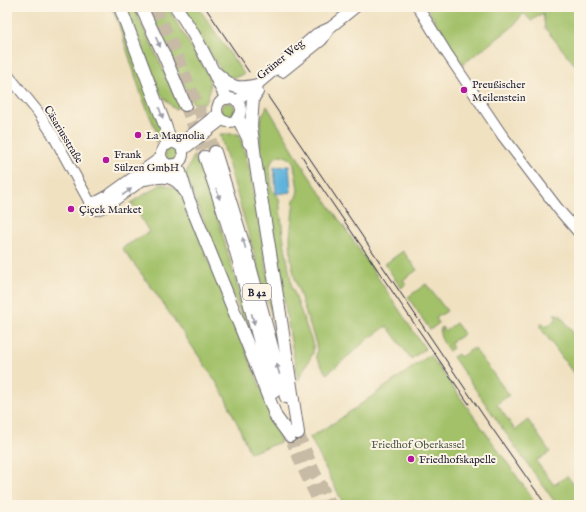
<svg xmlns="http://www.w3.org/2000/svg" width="586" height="512" font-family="'IM FELL English',serif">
  <rect width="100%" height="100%" fill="#fcf5e5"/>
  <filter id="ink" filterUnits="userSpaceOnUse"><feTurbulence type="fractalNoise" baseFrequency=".025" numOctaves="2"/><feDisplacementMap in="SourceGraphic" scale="8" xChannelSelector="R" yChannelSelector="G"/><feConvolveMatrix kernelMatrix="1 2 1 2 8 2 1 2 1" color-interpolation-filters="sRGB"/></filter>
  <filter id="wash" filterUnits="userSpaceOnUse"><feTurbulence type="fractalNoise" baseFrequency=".012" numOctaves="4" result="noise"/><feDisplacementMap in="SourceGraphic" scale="16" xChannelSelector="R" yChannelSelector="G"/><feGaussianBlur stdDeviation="0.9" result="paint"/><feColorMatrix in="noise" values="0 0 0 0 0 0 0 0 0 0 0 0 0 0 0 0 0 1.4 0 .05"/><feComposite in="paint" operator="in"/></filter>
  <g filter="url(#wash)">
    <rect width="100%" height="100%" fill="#f0e1c1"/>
    <path fill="#a2c169" stroke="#627252" d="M111 7H114L165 132 156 143 157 133 142 97 118 22Z
      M126 7H133L152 45 180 107 174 109 161 94Z
      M146 7H167L209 76 210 88 207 101 200 105H194Z
      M180 7H198L244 74 236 77H226Z
      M427 7H579V70L545 28 543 13 531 21 524 13 511 28 463 64 438 28Z
      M221 110a7 7 0 1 1 14 0a7 7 0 1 1-14 0Z
      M267 106 307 173 357 246 425 349 411 359 387 326 368 339 327 374 316 357 317 351 316 344 295 279 291 259 290 237 294 200 297 195 298 189 294 165 292 160 287 157 281 155 276 157 272 161 270 166 272 190 279 198 283 235 292 287 313 345V353L298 380 267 205 260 148V121Z
      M220 134H239L250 171 279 341Z
      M165 154a7 7 0 1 1 14 0a7 7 0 1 1-14 0Z
      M194 155 197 164 201 161 259 360 185 173 187 171Z
      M162 184 179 189 257 378 281 442 250 453 238 425 225 397 215 380 155 292 122 248 149 232 134 206 130 203Z
      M403 251 417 270 403 280 406 284 401 288 385 264Z
      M426 284 447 311 436 318 439 323 430 330 408 297Z
      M554 314H556L560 315 579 341V381L540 327 541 324 543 323 546 327 557 318Z
      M456 323 464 334 450 343 453 348 449 351C445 344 436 335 442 327L445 331Z
      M474 348 509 395 497 404 515 430 528 420 550 452 536 461 554 485 567 476 579 491V505H557L516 448 453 357 458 354 460 357Z
      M430 355 533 499 525 505H344L310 437 337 421Z"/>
    <path fill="#60b4dc" stroke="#416b8c" d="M289 166 291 192 276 194 274 167Z"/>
  </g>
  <g filter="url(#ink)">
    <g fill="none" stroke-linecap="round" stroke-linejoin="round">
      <path stroke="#c7bba6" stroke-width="12" stroke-dasharray="12 6" stroke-linecap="butt" d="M155 7C178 54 197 103 215 152
        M185 105 205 157
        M298 433 314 471 331 505
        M290 436 302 466 320 505"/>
      <g stroke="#6a656a" stroke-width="12">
        <path id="secondary" d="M418 7 446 52 502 135 559 210 579 233
          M282 72 322 40 331 27
          M7 74 38 112 53 135 94 210H97L107 206 165 164
          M217 110a12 12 0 1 1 24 0a12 12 0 1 1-24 0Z
          M236 101 257 85 276 69 316 34 331 27 356 7
          M161 154a11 11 0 1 1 22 0a11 11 0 1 1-22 0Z
          M178 145 217 114
          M182 151 222 120
          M89 203 98 201 107 196 161 157"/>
      </g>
      <g stroke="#6a656a" stroke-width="14">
        <path id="trunk" d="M120 7 166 128 168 134 167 144
          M141 7 164 55 185 105
          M176 7C189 25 200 45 210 65 216 76 220 88 227 98
          M216 73C233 88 235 90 257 85
          M257 92 253 98 251 126 256 166 280 314 298 433
          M238 118 248 138 249 143
          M215 152 248 259 278 369 286 397
          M205 157C217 192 229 227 239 262 250 306 261 349 274 392
          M173 165 180 172 188 198 256 365 276 417 290 436
          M144 179C163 176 174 173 185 191"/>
      </g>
      <use href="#secondary" stroke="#fff" stroke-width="10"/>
      <use href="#trunk" stroke="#fff" stroke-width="12"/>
      <path stroke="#22223b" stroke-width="1" d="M205 7 249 72
        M267 95 487 421 546 505
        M302 156 317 181 469 404"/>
    </g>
    <defs><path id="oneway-solid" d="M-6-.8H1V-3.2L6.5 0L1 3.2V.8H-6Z"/></defs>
    <g fill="#9c9ca7">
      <use href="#oneway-solid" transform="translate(158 42) rotate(65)"/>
      <use href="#oneway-solid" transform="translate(161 113) rotate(70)"/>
      <use href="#oneway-solid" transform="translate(127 192) rotate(-36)"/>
      <use href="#oneway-solid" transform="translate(218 194) rotate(72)"/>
      <use href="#oneway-solid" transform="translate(244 243) rotate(-106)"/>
      <use href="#oneway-solid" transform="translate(253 319) rotate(75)"/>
      <use href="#oneway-solid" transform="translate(278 369) rotate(-106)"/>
    </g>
  </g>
  <g fill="#b5179e" stroke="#fcf5e5" stroke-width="1.5">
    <circle cx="464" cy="90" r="4"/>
    <circle cx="138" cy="135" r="4"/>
    <circle cx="106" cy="160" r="4"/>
    <circle cx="71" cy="209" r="4"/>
    <circle cx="411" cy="459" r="4"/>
  </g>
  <g text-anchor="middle" stroke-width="4" stroke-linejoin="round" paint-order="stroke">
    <rect fill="#fcf5e5" stroke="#63616e" stroke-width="1" x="243" y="284" width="28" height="16" rx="3"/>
    <g font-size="10" font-weight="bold" fill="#22223b">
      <text x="257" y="296">B 42</text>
    </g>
    <g font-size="11" fill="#22223b" stroke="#fcf5e5">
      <text transform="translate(280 59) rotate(-39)" y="4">Grüner Weg</text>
      <text transform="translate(64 134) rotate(59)" y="4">Cäsariusstraße</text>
    </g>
    <g font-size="11" fill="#22223b" stroke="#fcf5e5" text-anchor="start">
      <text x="472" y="88">Preußischer<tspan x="472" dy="13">Meilenstein</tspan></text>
      <text x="146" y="139">La Magnolia</text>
      <text x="114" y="158">Frank<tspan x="114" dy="13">Sülzen GmbH</tspan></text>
      <text x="79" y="213">Çiçek Market</text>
      <text x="419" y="463">Friedhofskapelle</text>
    </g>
    <g font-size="11" fill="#4f5a4b" stroke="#fcf5e5">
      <text x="418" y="448">Friedhof Oberkassel</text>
    </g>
  </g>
  <rect width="586" height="512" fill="none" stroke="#fcf5e5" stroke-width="24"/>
</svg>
